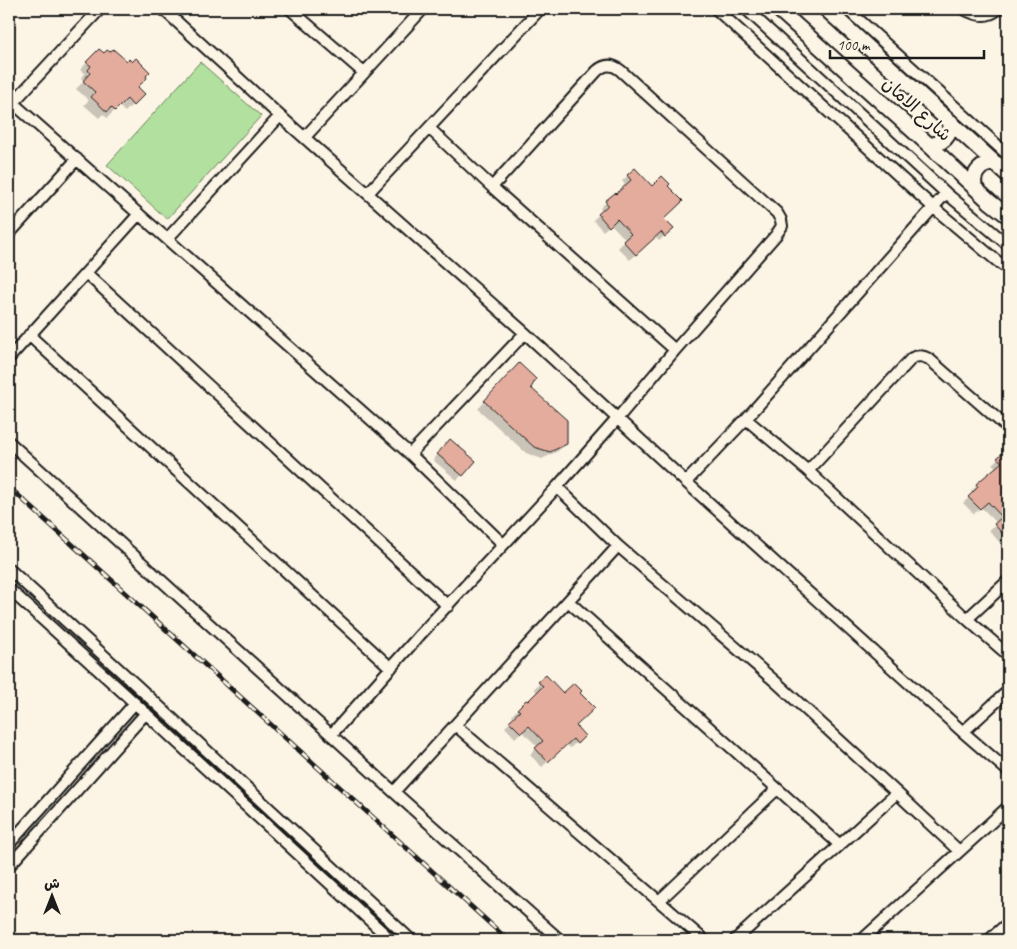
<svg xmlns="http://www.w3.org/2000/svg" width="1017" height="949" font-family="Caveat,'Playpen Sans Arabic',sans-serif">
  <rect width="100%" height="100%" fill="#fcf5e5"/>
  <filter id="ink" filterUnits="userSpaceOnUse"><feTurbulence type="fractalNoise" baseFrequency=".02" numOctaves="2"/><feDisplacementMap in="SourceGraphic" scale="10" xChannelSelector="R" yChannelSelector="G"/><feConvolveMatrix kernelMatrix="1 2 1 2 8 2 1 2 1" color-interpolation-filters="sRGB"/></filter>
  <g filter="url(#ink)">
    <path fill="#b2e09e" stroke="#677e5d" d="M200 62 261 116 167 219 107 165Z"/>
    <path fill="#0003" d="M99 50 143 94 125 112 119 106 107 118 103 114 99 118 84 105 89 100 76 89 84 81 81 78 85 74 80 70Z
      M634 170 662 219 672 229 659 241 655 237 630 260 618 248 626 240 611 224 603 231 593 220 603 211 600 208 615 194 616 196 626 186 622 181Z
      M512 372 530 389 566 444 558 451 542 459 526 453 478 409Z
      M445 446 462 475 457 480 433 460Z
      M1005 452 1008 455V535L1000 543 989 530 997 523 981 507 974 514 963 503 974 493 971 491 997 468 992 464Z
      M546 676 574 726 584 736 570 748 566 744 542 767 530 755 538 747 522 731 515 738 505 727 515 718 512 715 526 701 528 703 538 693 534 689Z"/>
    <path fill="#e4ac9d" stroke="#1c1c1c" d="M99 49 104 53 107 50 110 52 113 49 127 61 129 59 132 62 136 58 150 72 146 76 147 78 138 87 145 94 133 106 127 99 115 111 111 107 107 112 91 97 95 92 83 81 90 73 88 70 91 66 86 62Z
      M635 168 652 186 662 176 670 184 668 186 683 201 664 219 674 229 665 237 661 232 636 255 623 241 631 234 617 219 609 227 598 214 608 205 605 201 615 193 616 194 631 180 627 175Z
      M519 363 536 379 531 388 567 420V444L550 452 534 447 484 401Z
      M450 439 476 461 463 476 437 454Z
      M1008 448V540L994 524 1002 517 988 502 980 509 968 497 978 487 976 484 1002 462 997 458Z
      M546 675 563 693 574 683 582 691 580 693 595 708 576 726 585 736 577 744 573 739 548 762 535 748 543 741 529 726 521 733 509 721 520 711 517 709 526 700 528 701 543 686 538 682Z"/>
    <g fill="none" stroke-linecap="round" stroke-linejoin="round">
      <g stroke="#1c1c1c" stroke-width="14">
        <path id="street" d="M163 9 280 116 525 333 686 482 963 732 1008 771
          M290 9 364 73
          M716 9 934 208 997 261 1008 269
          M746 9 946 193 1008 245
          M847 9 1008 155
          M964 9C975 15 987 19 998 9
          M13 103 167 239 410 454 503 544
          M9 107 100 9
          M429 128 492 187 675 350
          M305 137 423 9
          M368 193 540 9
          M9 234 77 159
          M167 239 280 116
          M86 273 448 606
          M29 335 391 668
          M9 358 139 214
          M746 419 808 471 967 619 1008 655
          M9 442 394 792 560 940
          M410 454 525 333
          M808 471 912 358C919 355 923 356 929 359L1002 423 1008 426
          M686 482 746 419 946 193
          M557 487 618 546 777 683 897 793 959 851
          M9 569 136 685 411 940
          M9 589 126 695 391 940
          M568 601 840 845
          M967 619 1008 581
          M455 725 704 940
          M963 732 1008 691
          M331 735 418 637 557 487 617 419 675 350 776 235 782 226 781 220 777 213 620 70C612 64 605 64 597 71L492 187
          M394 792 618 546
          M9 844 135 703
          M9 866 146 713
          M659 901 777 789
          M735 940 897 793
          M862 940 1008 807
          M989 940 1008 923"/>
      </g>
      <g stroke="#1c1c1c" stroke-width="18">
        <path id="secondary" d="M778 9 929 145 990 202 1008 216
          M826 9 1008 175
          M929 145C943 144 951 136 951 122
          M975 188C971 173 982 162 997 164"/>
      </g>
      <use href="#street" stroke="#fcf5e5" stroke-width="10"/>
      <use href="#secondary" stroke="#fcf5e5" stroke-width="14"/>
      <g stroke="#1c1c1c" stroke-width="5">
        <path id="rail" d="M9 487 508 940"/>
      </g>
      <use href="#rail" stroke="#fcf5e5" stroke-width="3" stroke-dasharray="9" stroke-linecap="butt"/>
    </g>
  </g>
  <g text-anchor="middle" stroke-width="5" stroke-linejoin="round" paint-order="stroke">
    <g font-size="18" fill="#1c1c1c" stroke="#fcf5e5">
      <text transform="translate(917 109) rotate(42)" y="6">شارع الامان</text>
    </g>
  </g>
  <rect width="1017" height="949" fill="none" stroke="#fcf5e5" stroke-width="30"/>
  <rect x="15" y="15" width="987" height="919" fill="none" stroke="#1c1c1c" stroke-width="2" filter="url(#ink)"/>
  <g transform="translate(52 896)" stroke="#fcf5e5" stroke-width="4" paint-order="stroke">
  <path d="M0-4L9 19L0 12L-9 19Z" fill="#1c1c1c"/>
  <text y="-8" font-size="14" font-weight="bold" text-anchor="middle" fill="#1c1c1c">ش</text>
  </g>
  <path d="M830 50v8h154v-8" fill="none" stroke="#1c1c1c" stroke-width="2.5"/>
  <text x="837" y="50" font-size="15" fill="#1c1c1c" stroke="#fcf5e5" stroke-width="4" paint-order="stroke">100 m</text>
</svg>
